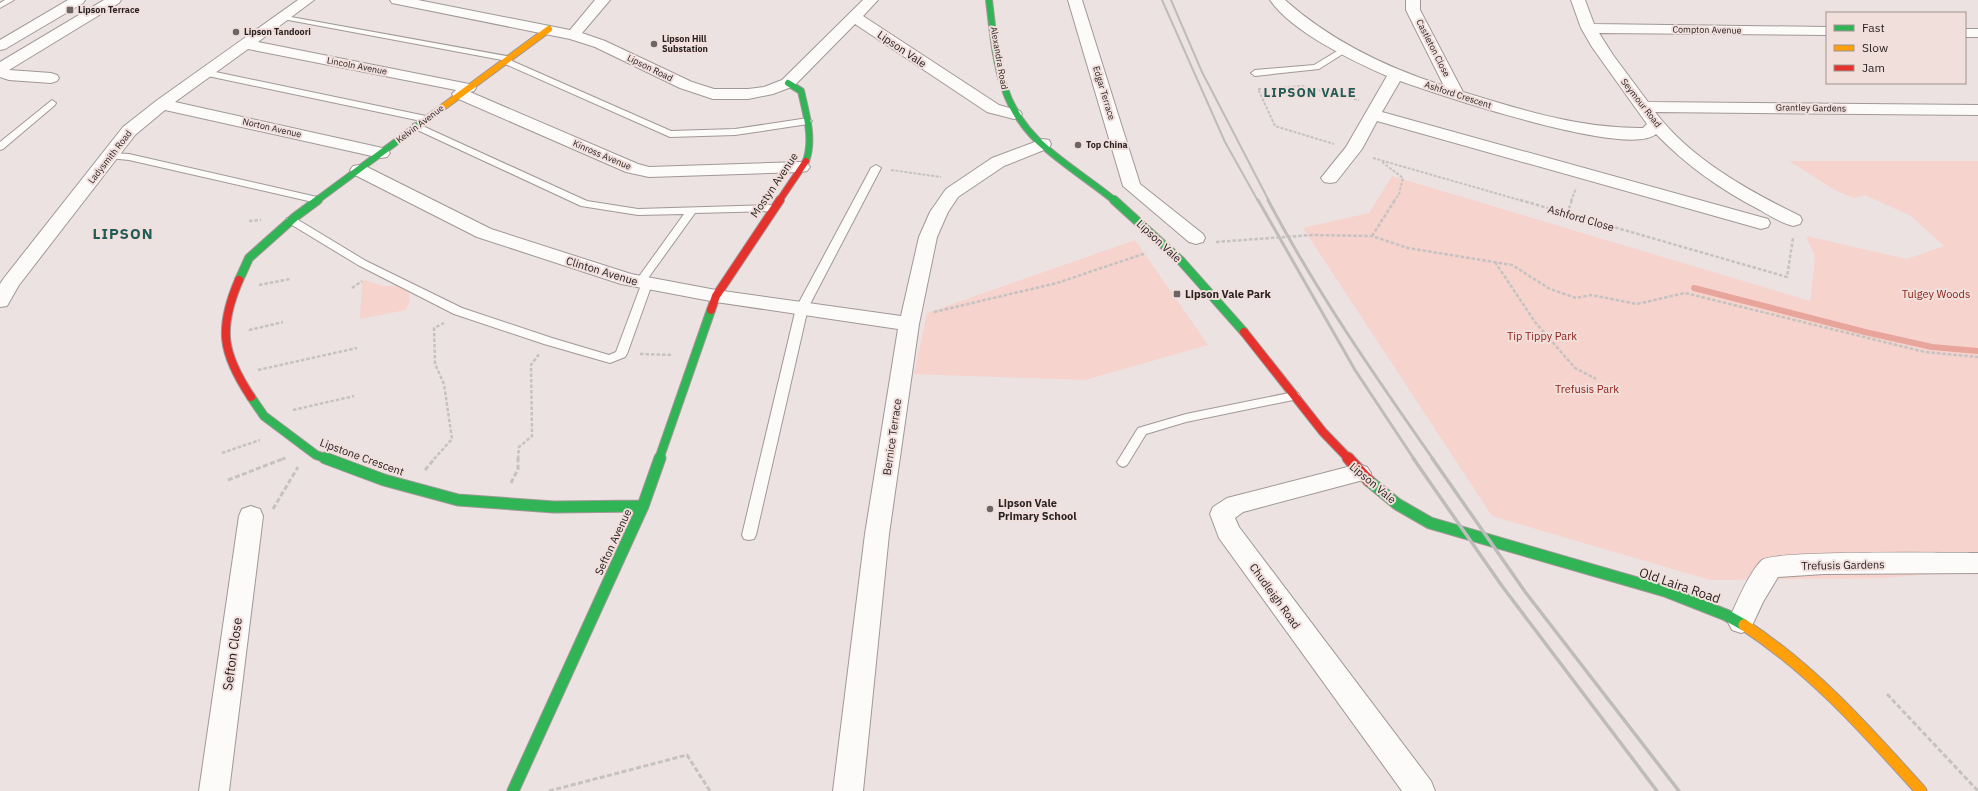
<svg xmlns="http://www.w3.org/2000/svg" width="1978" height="791" font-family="'IBM Plex Sans',sans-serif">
  <rect width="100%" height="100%" fill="#ece2e1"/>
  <path fill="#f6d3cd" d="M1789 161H1978V570L1885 578 1710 580 1492 516 1303 228 1369 213 1392 176 1810 301 1815 257 1806 236 1907 259 1944 246 1911 216 1865 195 1854 198 1835 190Z
    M1135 240 1208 345 1085 380 914 374 927 313Z
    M365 280 383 286H402L408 290 410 301 406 310 360 319 362 282Z"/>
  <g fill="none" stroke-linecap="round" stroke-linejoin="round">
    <path stroke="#e8a59b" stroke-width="6" d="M1694 288 1865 332 1932 347 1978 351"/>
    <g stroke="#a09897" stroke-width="2">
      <path id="lane" d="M5 0H14L0 8V3Z
        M280 15 512 57V61L671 131 735 129 808 118 812 121 808 124 735 135 670 137 503 63 502 60 283 19 279 17Z
        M1342 48H1345L1349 50 1319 69 1255 76 1251 73 1255 70 1314 65Z
        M206 70 426 116 430 119 426 122 203 75 202 73Z
        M52 100 56 103 55 105 3 149 0 150V142Z
        M416 123 587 201 638 209 774 205 779 208 774 211 695 213 646 281 652 284 627 354 625 357 610 363 544 344 454 314 358 265 287 222 286 220 287 218H295L366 261 462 308 552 338 609 355 616 352 641 285 636 284 635 282 684 214 638 215 581 206 413 128V124Z
        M112 153 129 154 317 197 322 200 317 203 129 160 109 158V154Z
        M876 165 881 168 808 308 756 535 754 539 749 540 744 539 742 535 796 308 871 168Z
        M1294 392 1298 393 1300 396 1298 399 1186 422 1146 434 1127 465 1123 467 1119 465 1117 462 1138 428 1186 414Z"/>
    </g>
    <g stroke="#a09897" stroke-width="2">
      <path id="street" d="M68 0H85L83 3 5 49 0 50V40Z
        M104 0H121L119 3 9 70 51 73 57 75 59 78 57 81 51 83 9 80 0 77V62Z
        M298 0H314L258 42 474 85 476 88 474 91 470 92 638 164 649 167 801 162 807 163 810 167 807 171 801 172 649 177 626 172 454 97 452 94 456 90 248 49 175 102 387 149 390 153 387 157 381 158 165 110 135 135 19 285 7 306 0 307V284L4 278 123 127 156 101Z
        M390 0H418L570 30 595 0H610L582 33 605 41 692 82 714 89H748L764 87 782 80 863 0H878L863 16 999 105 1020 111 1022 114 1020 117 1014 119 987 112 855 24 794 86 773 94 748 99H713L680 88 595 47 570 39 397 4 392 3Z
        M1068 0H1082L1140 184 1203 234 1205 238 1203 242 1196 244 1189 242 1123 186Z
        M1270 0H1285C1331 41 1385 67 1444 86L1406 10V0H1420V10L1463 92C1522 110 1581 129 1643 128L1647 124 1592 47 1581 28 1571 0H1585L1594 24 1827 27V35L1599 33 1613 55 1648 102 1978 105V115L1655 112C1691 159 1747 190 1800 216L1802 220 1800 224 1793 226C1781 223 1770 216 1760 210 1721 190 1686 165 1656 134 1628 159 1437 94 1400 81L1382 112 1768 219 1770 223 1768 227 1761 229 1754 227 1377 121 1362 149 1336 182 1330 183 1324 182 1321 178 1346 147 1387 76C1352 61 1291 31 1270 0Z
        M1965 29H1978V37H1965Z
        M1043 139 1049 140 1051 144 1049 148 1004 166 958 197 948 212 937 237 919 324 889 534 863 791H833L865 534 898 329 716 302 621 284 477 237 353 174 350 170 353 166 359 165 365 166 491 229 631 274 716 290 901 316 919 237 930 212 946 189 992 158Z
        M1359 464 1367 467 1371 473 1367 479 1243 512 1235 518 1239 527 1431 781 1435 791H1402L1219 538 1210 514 1213 507 1227 498Z
        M251 506 260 509 263 516 229 791H199L239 516 242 509Z
        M1978 553V573L1824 574 1778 577 1763 602 1750 630 1741 633 1732 630 1728 622C1735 606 1749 572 1762 560 1772 550 1951 553 1978 553Z"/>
    </g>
    <g stroke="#a09897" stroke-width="8">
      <path id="fast-far2" d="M989 0C996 58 998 109 1047 149 1069 168 1093 183 1115 201
        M788 83 801 91C806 113 814 139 806 161
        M316 201 435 113"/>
    </g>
    <g stroke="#a09897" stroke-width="10">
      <path id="fast-far1" d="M1114 200 1181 261 1244 332
        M239 280 249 258 295 217 318 200
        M251 397 264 416 316 455 328 459
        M659 459 711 310"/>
    </g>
    <g stroke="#a09897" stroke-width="13">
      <path id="fast" d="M325 458 384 480 458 500 554 507 643 506
        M1369 481 1397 504 1430 523 1665 591 1726 615 1744 625
        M513 791 643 506 660 458"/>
    </g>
    <g stroke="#a09897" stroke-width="8">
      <path id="slow-far1" d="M435 113 549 29"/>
    </g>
    <g stroke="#a09897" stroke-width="13">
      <path id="slow" d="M1744 625C1813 670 1866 730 1921 791"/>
    </g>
    <g stroke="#a09897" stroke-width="8">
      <path id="jam-far2" d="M779 201 806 161"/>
    </g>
    <g stroke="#a09897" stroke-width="10">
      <path id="jam-far1" d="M239 280C218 329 222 353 251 397
        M711 310 716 296 780 200
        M1244 332 1323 432 1349 459"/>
    </g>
    <g stroke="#a09897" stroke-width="13">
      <path id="jam" d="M1348 458 1369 481"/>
    </g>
    <path stroke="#c5c2c2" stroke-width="2" stroke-dasharray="3 1.5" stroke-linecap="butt" d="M1270 88 1302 86 1359 100
      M1261 89H1258L1275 126 1334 144
      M1373 158 1523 201
      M1382 162 1403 178 1399 194 1394 201
      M891 170 941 177
      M1571 201 1576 188"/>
    <path stroke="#c5c2c2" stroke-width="2.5" stroke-dasharray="3.5 2" stroke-linecap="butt" d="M1520 200 1787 277 1793 238
      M1567 214 1572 200
      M249 221 261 220
      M1372 236 1395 200
      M1216 242 1312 235 1372 236 1408 248 1512 265 1550 289 1576 298 1591 295 1637 304 1685 293 1925 352 1978 357
      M1495 262 1535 322 1575 368 1596 379
      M259 285 290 279
      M352 288 362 281
      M934 312 1057 283 1146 253
      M249 330 283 322
      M640 354 673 355
      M258 370 357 348
      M293 410 354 396
      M222 453 260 440
      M282 459 286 458
      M434 459 452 439 444 384 435 364 434 328 444 323
      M518 459 519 447 532 436 531 365 539 354"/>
    <path stroke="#c5c2c2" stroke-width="3" stroke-dasharray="5 2.5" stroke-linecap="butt" d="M425 470 435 458
      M228 480 285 458
      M511 483 518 469V458
      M273 509 298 467
      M1887 694 1978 791
      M549 791 687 755 710 791"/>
    <use href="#lane" fill="#fcfbfa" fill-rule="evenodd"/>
    <use href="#street" fill="#fcfbfa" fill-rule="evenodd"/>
    <use href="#fast-far2" stroke="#30b455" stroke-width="6"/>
    <use href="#fast-far1" stroke="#30b455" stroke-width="8"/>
    <use href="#fast" stroke="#30b455" stroke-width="11"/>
    <use href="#slow-far1" stroke="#ff9f0a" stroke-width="6"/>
    <use href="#slow" stroke="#ff9f0a" stroke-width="11"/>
    <use href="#jam-far2" stroke="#e5322d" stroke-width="6"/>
    <use href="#jam-far1" stroke="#e5322d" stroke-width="8"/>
    <use href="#jam" stroke="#e5322d" stroke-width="11"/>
    <path stroke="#bebcbb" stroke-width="2" d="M1162 0 1225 142 1258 201
      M1171 0 1202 72 1269 201"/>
    <path stroke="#bebcbb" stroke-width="3" d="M1258 200 1355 370 1414 459
      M1268 200C1316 291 1375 376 1433 459"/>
    <path stroke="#bebcbb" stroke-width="3.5" d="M1413 458 1502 586 1657 791
      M1432 458 1526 593 1679 791"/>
  </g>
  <g fill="#6d6564" stroke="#f1dfdc" stroke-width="1.5">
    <rect x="66" y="6" width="8" height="8" rx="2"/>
    <circle cx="236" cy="32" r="4"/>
    <circle cx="654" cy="44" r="4"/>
    <circle cx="1078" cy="145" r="4"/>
    <rect x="1173" y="290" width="8" height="8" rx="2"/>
    <circle cx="990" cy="509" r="4"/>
  </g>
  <g text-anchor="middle" stroke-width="4" stroke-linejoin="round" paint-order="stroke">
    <g font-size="9" font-weight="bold" fill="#292221" stroke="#f1dfdc" text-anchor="start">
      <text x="78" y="13">Lipson Terrace</text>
      <text x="244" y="35">Lipson Tandoori</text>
      <text x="662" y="42">Lipson Hill<tspan x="662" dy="10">Substation</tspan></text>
      <text x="1086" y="148">Top China</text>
    </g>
    <g font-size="9" fill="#292221" stroke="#f1dfdc">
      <text transform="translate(1707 30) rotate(1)" y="3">Compton Avenue</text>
      <text transform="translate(1433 48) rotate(63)" y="3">Castleton Close</text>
      <text transform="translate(999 58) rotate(80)" y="3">Alexandra Road</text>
      <text transform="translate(357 66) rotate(11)" y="3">Lincoln Avenue</text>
      <text transform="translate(650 68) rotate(26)" y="3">Lipson Road</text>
      <text transform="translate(1104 93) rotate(73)" y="3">Edgar Terrace</text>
      <text transform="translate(1458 95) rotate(18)" y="3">Ashford Crescent</text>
      <text transform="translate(1641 103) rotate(52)" y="3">Seymour Road</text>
      <text transform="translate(1811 108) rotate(1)" y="3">Grantley Gardens</text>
      <text transform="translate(420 124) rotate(-37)" y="3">Kelvin Avenue</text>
      <text transform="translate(272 128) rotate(13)" y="3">Norton Avenue</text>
      <text transform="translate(602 155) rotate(23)" y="3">Kinross Avenue</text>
      <text transform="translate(110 157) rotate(-52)" y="3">Ladysmith Road</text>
    </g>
    <g font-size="11" fill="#292221" stroke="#f1dfdc">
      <text transform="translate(902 49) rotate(34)" y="4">Lipson Vale</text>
      <text transform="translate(774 185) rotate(-56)" y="4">Mostyn Avenue</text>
      <text transform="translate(1581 218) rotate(16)" y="4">Ashford Close</text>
      <text transform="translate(1159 241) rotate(43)" y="4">Lipson Vale</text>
      <text transform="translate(602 271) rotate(17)" y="4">Clinton Avenue</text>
      <text transform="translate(892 437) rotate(-82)" y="4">Bernice Terrace</text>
      <text transform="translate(362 457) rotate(20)" y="4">Lipstone Crescent</text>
      <text transform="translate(1373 483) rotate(40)" y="4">Lipson Vale</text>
      <text transform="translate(613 542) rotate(-65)" y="4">Sefton Avenue</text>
      <text transform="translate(1843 565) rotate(-1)" y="4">Trefusis Gardens</text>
      <text transform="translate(1275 596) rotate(54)" y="4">Chudleigh Road</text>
    </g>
    <g font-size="11" font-weight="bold" fill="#292221" stroke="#f1dfdc" text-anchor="start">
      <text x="1185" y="298">Lipson Vale Park</text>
      <text x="998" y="507">Lipson Vale<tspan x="998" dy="13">Primary School</tspan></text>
    </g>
    <g font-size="11" fill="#8e2319" stroke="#f1dfdc">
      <text x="1936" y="298">Tulgey Woods</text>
      <text x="1542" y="340">Tip Tippy Park</text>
      <text x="1587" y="393">Trefusis Park</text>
    </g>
    <g font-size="13" font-weight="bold" letter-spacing="1" fill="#225c56" stroke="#f1dfdc">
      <text x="1310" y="97">LIPSON VALE</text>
    </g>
    <g font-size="13" fill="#292221" stroke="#f1dfdc">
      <text transform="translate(1680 585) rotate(19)" y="5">Old Laira Road</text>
      <text transform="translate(232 654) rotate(-82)" y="5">Sefton Close</text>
    </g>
    <g font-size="15" font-weight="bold" letter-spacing="1" fill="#225c56" stroke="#f1dfdc">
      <text x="123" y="239">LIPSON</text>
    </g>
  </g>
  <rect x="1826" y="12" width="140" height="72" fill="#f1dfdc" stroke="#a19391"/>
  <rect x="1834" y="25" width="20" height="6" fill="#30b455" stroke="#a19391"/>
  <text x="1862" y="32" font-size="12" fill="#292221">Fast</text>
  <rect x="1834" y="45" width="20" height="6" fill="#ff9f0a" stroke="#a19391"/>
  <text x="1862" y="52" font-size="12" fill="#292221">Slow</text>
  <rect x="1834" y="65" width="20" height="6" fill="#e5322d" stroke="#a19391"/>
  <text x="1862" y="72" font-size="12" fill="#292221">Jam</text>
</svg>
